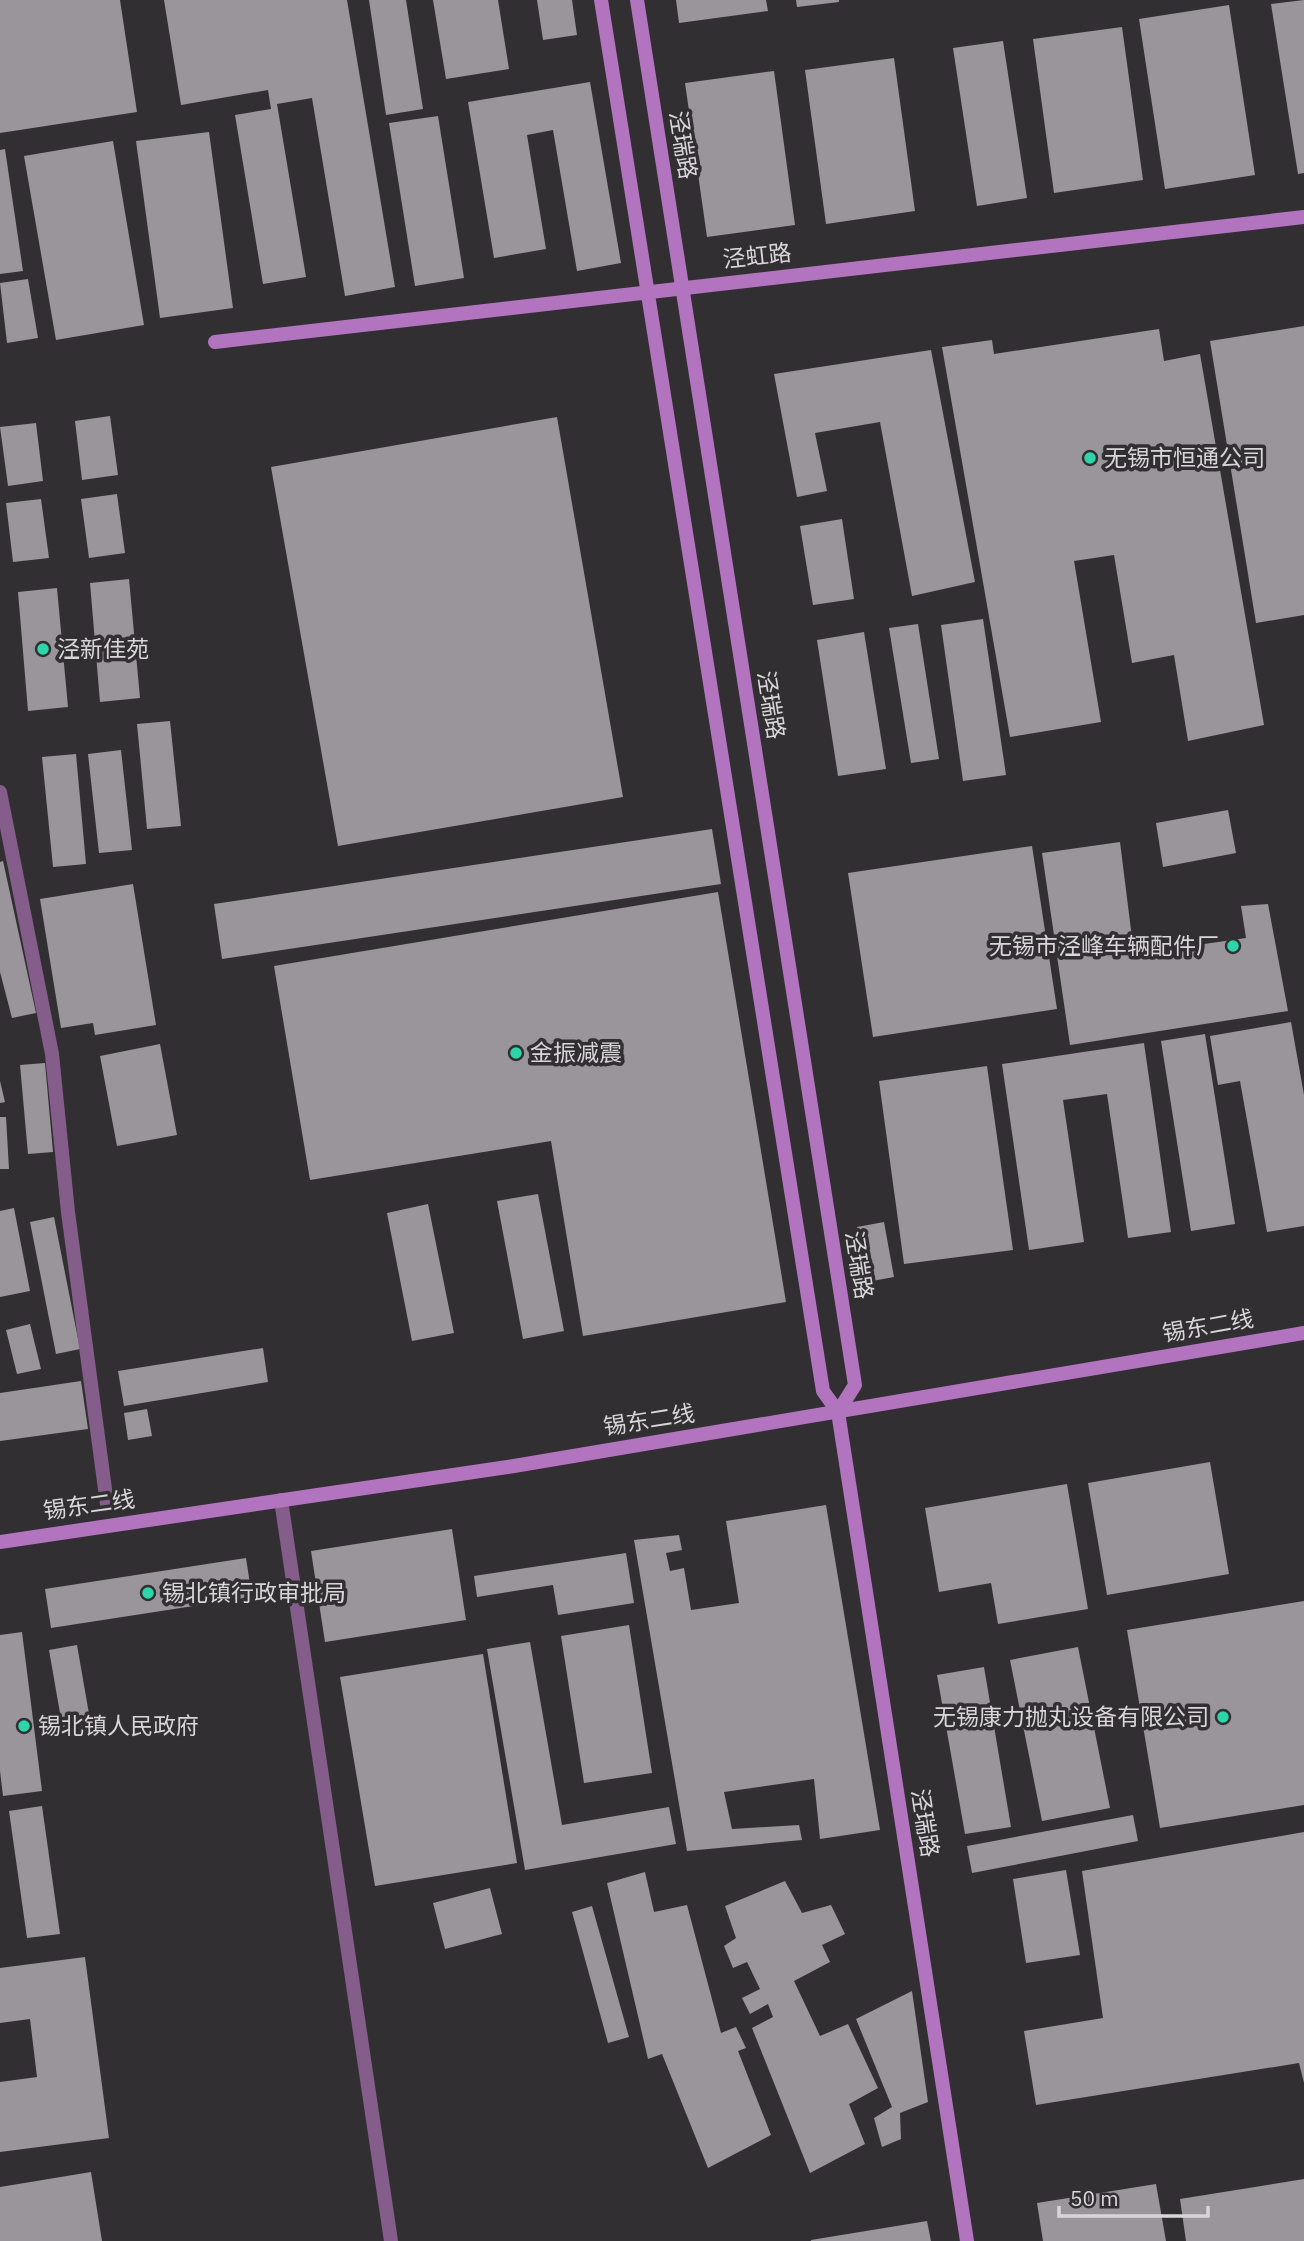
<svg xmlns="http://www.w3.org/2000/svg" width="1304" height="2241" font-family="'IBM Plex Sans','Noto Sans SC',sans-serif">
  <rect width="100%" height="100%" fill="#322f32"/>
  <path fill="#99959a" d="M0 0H120L137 112 0 133Z
    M164 0H347L395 287 345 296 312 98 277 104 306 277 263 284 235 115 271 109 268 90 181 105Z
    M369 0H406L423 109 386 115Z
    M433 0H498L509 69 446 79Z
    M537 0H572L577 35 543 40Z
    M676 0H766L768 11 679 23Z
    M796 0H839V2L797 7Z
    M1304 0V173L1298 174 1271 4Z
    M1229 5 1255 175 1165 189 1139 19Z
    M1122 27 1143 180 1054 193 1033 39Z
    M1003 41 1027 198 977 206 953 48Z
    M894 58 915 211 826 224 805 70Z
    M774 71 795 225 707 237 685 83Z
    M590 82 621 263 577 271 553 130 527 135 546 249 494 258 468 102Z
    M438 116 464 278 415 286 389 123Z
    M209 132 233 308 160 318 136 141Z
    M113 141 144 325 56 340 24 156Z
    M5 149 23 271 0 274V150Z
    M28 279 38 338 7 343 0 283Z
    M1304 326V615L1256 623 1210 341Z
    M1159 329 1164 361 1200 354 1264 725 1188 741 1174 655 1132 663 1114 555 1074 561 1101 722 1010 737 942 347 992 340 994 354Z
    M931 350 975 582 912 596 880 422 815 433 827 491 797 497 774 374Z
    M110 416 118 475 82 480 75 421Z
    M557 417 623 797 338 846 271 467Z
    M36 423 43 481 8 486 0 427Z
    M117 494 125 553 89 558 81 499Z
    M41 499 49 558 13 562 6 503Z
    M842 519 854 599 813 605 800 526Z
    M129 579 140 698 100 702 90 583Z
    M57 588 68 707 28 711 18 592Z
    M983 619 1006 775 963 781 941 625Z
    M918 624 939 759 911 763 889 628Z
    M864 632 886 769 838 776 817 640Z
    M170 721 181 826 147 829 137 724Z
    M121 750 132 850 99 853 88 754Z
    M76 754 86 864 53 867 42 757Z
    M1228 810 1236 853 1163 867 1156 823Z
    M712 829 721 884 222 959 214 904Z
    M1120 842 1134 954 1246 938 1241 906 1268 904 1288 1011 1070 1045 1042 853Z
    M1032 846 1057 1009 873 1037 848 873Z
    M3 861 36 1013 12 1018 0 972V862Z
    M133 884 156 1025 95 1035 93 1023 61 1028 40 899Z
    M718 892 786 1302 583 1336 551 1141 310 1180 274 966Z
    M1291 1022 1304 1095V1226L1267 1232 1240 1081 1218 1085 1210 1036Z
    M1205 1034 1235 1224 1191 1231 1161 1041Z
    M1144 1043 1171 1232 1128 1238 1107 1094 1063 1100 1084 1242 1029 1250 1002 1064Z
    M160 1044 177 1135 117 1146 100 1056Z
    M45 1063 53 1152 28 1154 20 1065Z
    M987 1066 1013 1250 904 1264 879 1081Z
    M0 1081 5 1102 0 1103Z
    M0 1117H6L9 1169H0Z
    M538 1194 564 1331 523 1339 497 1201Z
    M428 1204 454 1333 412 1341 387 1213Z
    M14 1208 30 1291 0 1297V1211Z
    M54 1217 80 1349 56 1354 30 1222Z
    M884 1222 894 1277 867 1282 857 1227Z
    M30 1324 41 1369 17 1374 6 1330Z
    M263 1348 268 1382 124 1406 118 1371Z
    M81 1381 88 1429 0 1441V1393Z
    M147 1409 152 1436 128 1440 124 1413Z
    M1210 1462 1229 1574 1107 1595 1088 1483Z
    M1067 1484 1088 1609 998 1624 991 1583 939 1592 925 1508Z
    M826 1505 880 1830 820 1839 814 1779 724 1792 732 1829 799 1825 802 1840 687 1851 634 1540 679 1535 682 1550 666 1553 670 1571 684 1568 691 1610 739 1603 726 1521Z
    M452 1529 466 1620 325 1642 311 1551Z
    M626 1553 634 1603 558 1615 553 1585 477 1597 474 1576Z
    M246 1558 252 1597 51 1628 45 1589Z
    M1304 1601V1805L1160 1828 1127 1630Z
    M629 1625 652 1773 584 1783 561 1636Z
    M22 1632 42 1791 3 1796 0 1771V1635Z
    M530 1642 562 1825 669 1807 676 1844 525 1870 487 1649Z
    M77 1645 92 1731 64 1736 49 1650Z
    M1078 1647 1110 1808 1042 1821 1010 1660Z
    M483 1654 517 1863 375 1886 340 1677Z
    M984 1667 1011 1827 965 1834 937 1675Z
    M42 1806 60 1934 27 1938 9 1811Z
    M1133 1815 1138 1841 972 1873 967 1846Z
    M1304 1832V2083L1299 2063 1036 2105 1024 2031 1103 2018 1082 1871Z
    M1066 1870 1080 1955 1026 1963 1013 1879Z
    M645 1872 654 1912 687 1905 721 2033 736 2027 746 2048 738 2051 771 2135 708 2168 662 2054 648 2059 607 1883Z
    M785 1881 802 1913 831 1905 845 1934 822 1945 830 1962 794 1981 820 2036 848 2024 878 2088 849 2104 865 2144 810 2173 752 2028 773 2017 768 2004 750 2014 742 1998 760 1989 747 1962 733 1968 724 1946 736 1938 725 1906Z
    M490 1888 502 1934 445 1949 433 1903Z
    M592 1906 629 2037 608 2043 572 1912Z
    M85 1957 109 2138 0 2152V2082L37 2077 30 2019 0 2023V1968Z
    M912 1991 928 2102 900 2113 901 2139 882 2147 874 2118 892 2107 856 2019Z
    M91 2172 102 2241H0V2187Z
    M1304 2179V2241H1186L1180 2199Z
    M1156 2184 1166 2241H1043L1037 2203Z
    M927 2221 931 2241H811V2240Z"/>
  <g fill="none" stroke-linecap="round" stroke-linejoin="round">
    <path stroke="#845d8b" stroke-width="14" d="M0 792 52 1054 68 1212 107 1504
      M281 1500 391 2241"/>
    <path stroke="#b274bf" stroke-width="14" d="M601 0 823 1391 838 1412 967 2241
      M637 0 855 1385 838 1412
      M215 342 1304 217
      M0 1542 514 1466 1304 1333"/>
  </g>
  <g fill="#2dd5ab" stroke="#322f32" stroke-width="2.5">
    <circle cx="1090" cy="458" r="7"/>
    <circle cx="43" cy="649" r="7"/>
    <circle cx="1233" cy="946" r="7"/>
    <circle cx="516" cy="1053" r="7"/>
    <circle cx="148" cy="1593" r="7"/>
    <circle cx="1223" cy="1717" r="7"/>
    <circle cx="24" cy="1726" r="7"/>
  </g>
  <g text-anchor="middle" stroke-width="7" stroke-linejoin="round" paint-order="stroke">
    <g font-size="23" fill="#d8d6d8" stroke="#322f32">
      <text transform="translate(683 145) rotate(81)" y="8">泾瑞路</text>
      <text transform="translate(757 256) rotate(-6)" y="8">泾虹路</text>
      <text transform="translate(771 705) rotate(81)" y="8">泾瑞路</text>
      <text transform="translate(859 1265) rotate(81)" y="8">泾瑞路</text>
      <text transform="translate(1208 1326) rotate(-10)" y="8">锡东二线</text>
      <text transform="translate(649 1420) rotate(-9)" y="8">锡东二线</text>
      <text transform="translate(89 1505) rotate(-8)" y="8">锡东二线</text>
      <text transform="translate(925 1823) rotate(81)" y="8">泾瑞路</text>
    </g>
    <g font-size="23" fill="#d8d6d8" stroke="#322f32" text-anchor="start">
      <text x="1104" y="466">无锡市恒通公司</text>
      <text x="57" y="657">泾新佳苑</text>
      <text x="1219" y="954" text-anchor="end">无锡市泾峰车辆配件厂</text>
      <text x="530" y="1061">金振减震</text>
      <text x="162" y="1601">锡北镇行政审批局</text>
      <text x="1209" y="1725" text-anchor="end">无锡康力抛丸设备有限公司</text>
      <text x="38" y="1734">锡北镇人民政府</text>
    </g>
  </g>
  <path d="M1059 2206v10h149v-10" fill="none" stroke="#d8d6d8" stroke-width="3.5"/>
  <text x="1070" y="2206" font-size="21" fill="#d8d6d8" stroke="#322f32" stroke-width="5" paint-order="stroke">50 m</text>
</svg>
